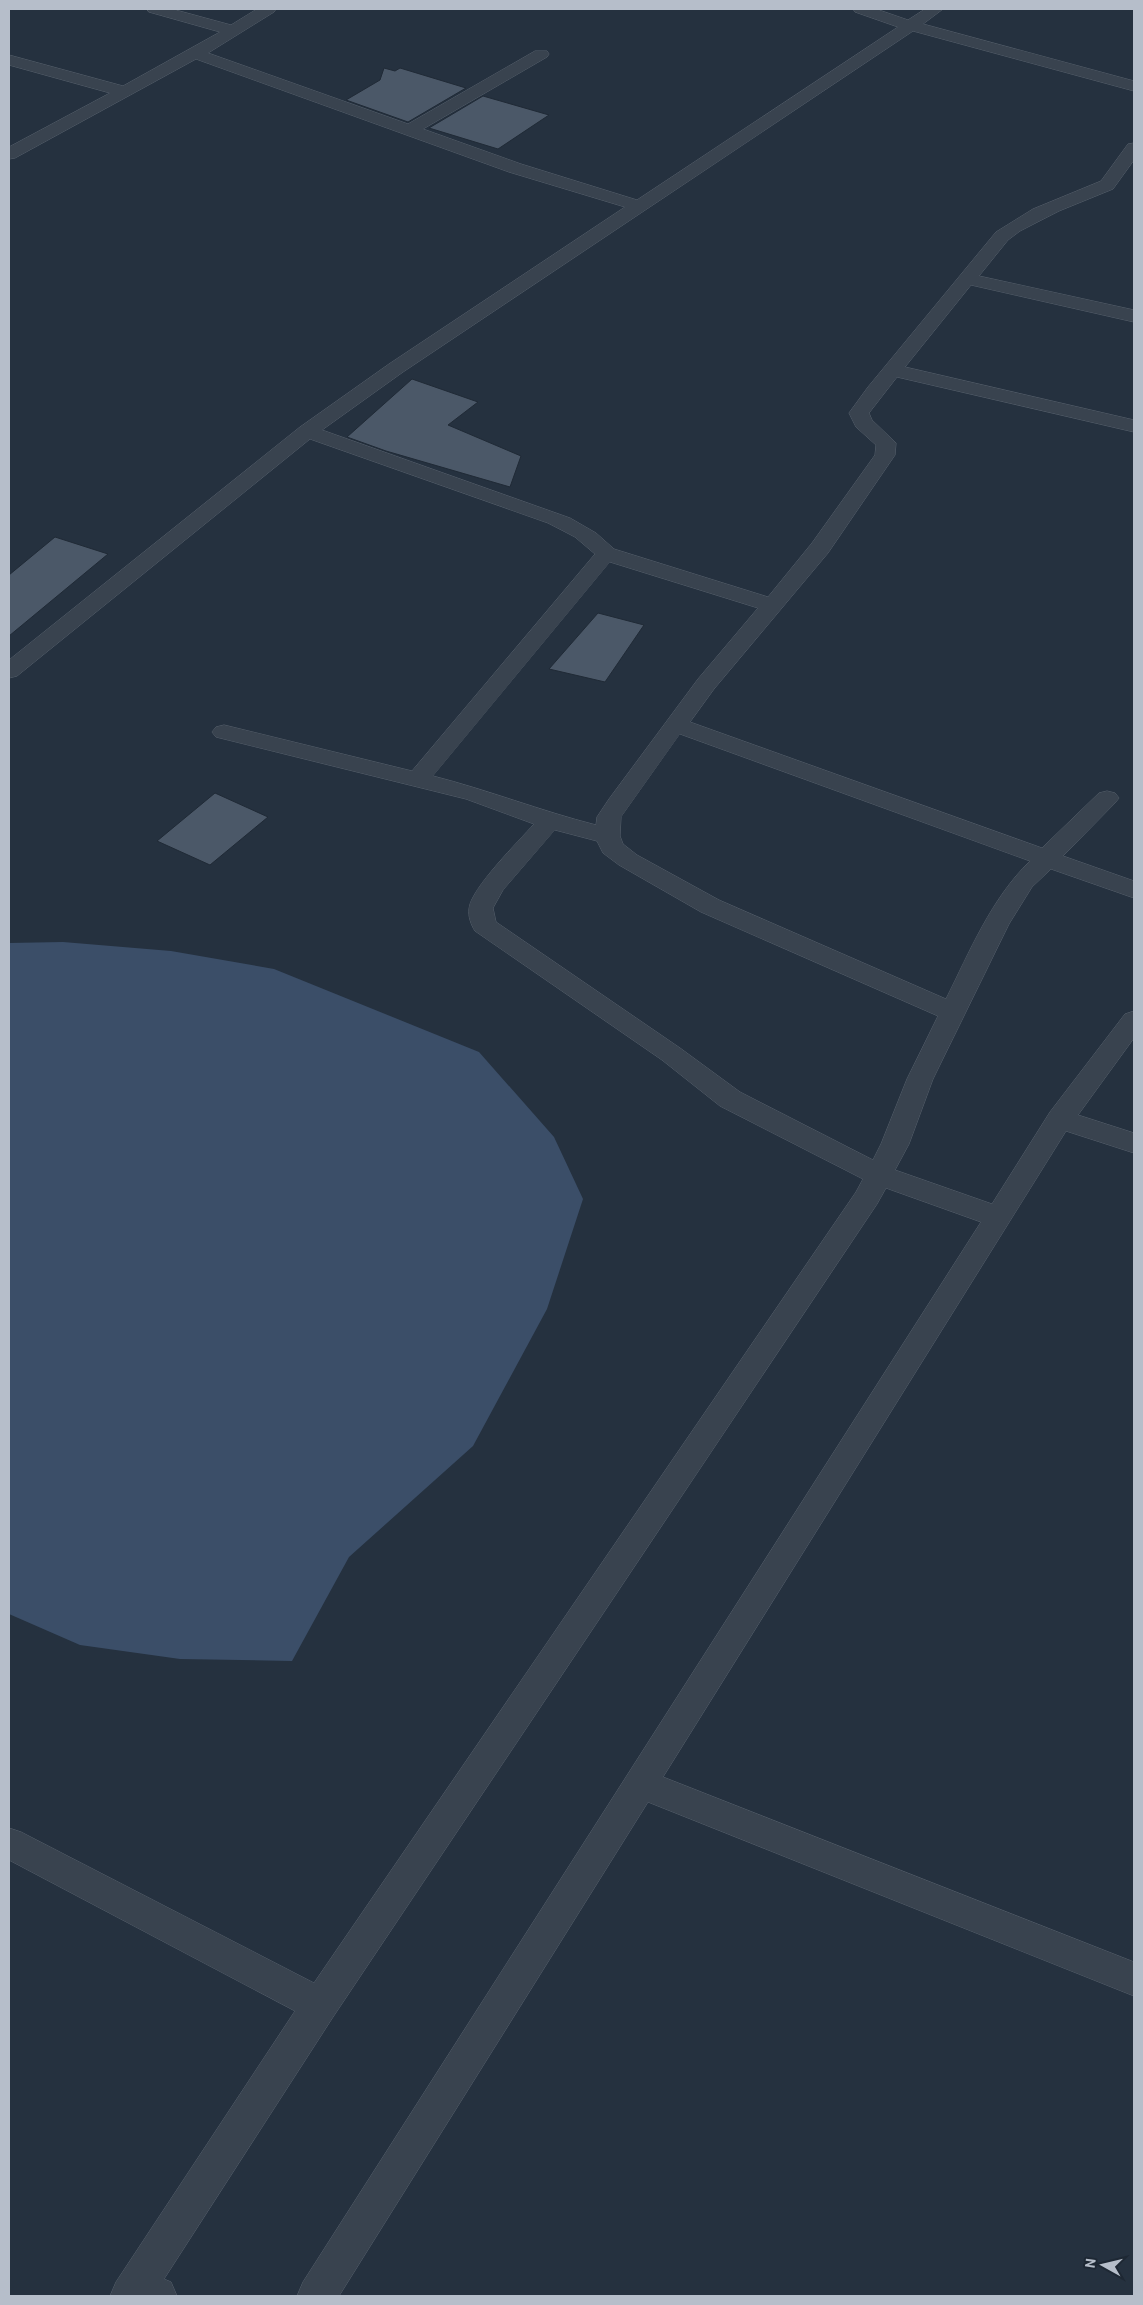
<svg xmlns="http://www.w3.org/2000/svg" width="1143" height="2305" font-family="Barlow,sans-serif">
  <rect width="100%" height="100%" fill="#25313f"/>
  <path fill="#3b4e68" d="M63 942 171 951 274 969 479 1052 554 1137 583 1199 547 1309 473 1446 349 1557 292 1661 180 1659 80 1645 9 1614V943Z"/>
  <path fill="#4b5868" stroke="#202a36" d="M384 68 395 71 400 68 466 88 408 122 346 100 380 80Z
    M483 96 549 115 498 149 429 128Z
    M412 379 478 402 448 425 521 456 510 487 386 451 347 437Z
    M55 537 108 554 9 636V575Z
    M598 613 644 625 605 682 549 669Z
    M215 793 268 817 210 865 157 841Z"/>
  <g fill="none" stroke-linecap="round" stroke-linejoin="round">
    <g stroke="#57616d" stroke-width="1">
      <path id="street" d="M147 9H172L231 25 257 9H276L274 12 208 53 408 124 535 51H547L549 54 547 57 423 129 521 164 637 200 898 27 855 12 853 9H876L908 20 925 9H943L923 24 1134 81V91L913 31 403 372 322 430 570 518 596 533 614 549 768 597 812 543 875 455 876 445 856 427 849 413 868 387 996 232 1033 209 1101 181 1128 144 1134 143V160L1113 189 1059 211 1020 231 1008 240 979 276 1134 310V322L971 285 905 367 1134 420V432L897 377 869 413 872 420 896 443 895 455 828 553 714 689 690 722 1042 848 1099 793 1107 791 1115 793 1119 798 1115 803 1063 856 1134 881V898L1051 869 1032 887 1009 924 933 1079 909 1144 895 1170 992 1204 1050 1112 1125 1014 1134 1011V1038L1078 1115 1134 1133V1153L1066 1131 663 1777 1134 1962V1996L648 1802 339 2296H297L303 2282 981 1222 886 1188 877 1204 333 2017 164 2279 171 2282 177 2296H110L116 2282 295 2011 9 1860V1828L21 1832 314 1983 856 1192 863 1179 720 1106 662 1060 475 931C471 925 468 916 469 909 470 889 520 840 534 824L466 799 216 737 212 732 216 727 224 725 412 771 595 554 575 537 548 523 310 439 17 676 9 678V660L300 427 389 364 625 207 509 172 196 59 15 158 9 159V147L110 93 9 65V55L123 86 220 32 149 12ZM610 562 758 608 698 679 609 799 597 817 596 825C541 811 488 790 433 776ZM680 734 1030 861C991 899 970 951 946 999L719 900 637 855 623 844 620 836 621 817ZM555 830 597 841 603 853 619 865 701 912 938 1016 907 1079 881 1144 873 1160 740 1092 680 1048 496 922 493 908 503 890Z"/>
    </g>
    <use href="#street" fill="#39434f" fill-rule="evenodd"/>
  </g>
  <rect width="1143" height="2305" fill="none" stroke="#b6beca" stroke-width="20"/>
  <g transform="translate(1103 2265) rotate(278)" stroke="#1e2834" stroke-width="4" paint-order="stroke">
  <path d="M0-4L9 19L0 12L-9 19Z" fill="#b6beca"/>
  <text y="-8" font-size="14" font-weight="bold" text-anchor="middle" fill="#b6beca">N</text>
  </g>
</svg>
